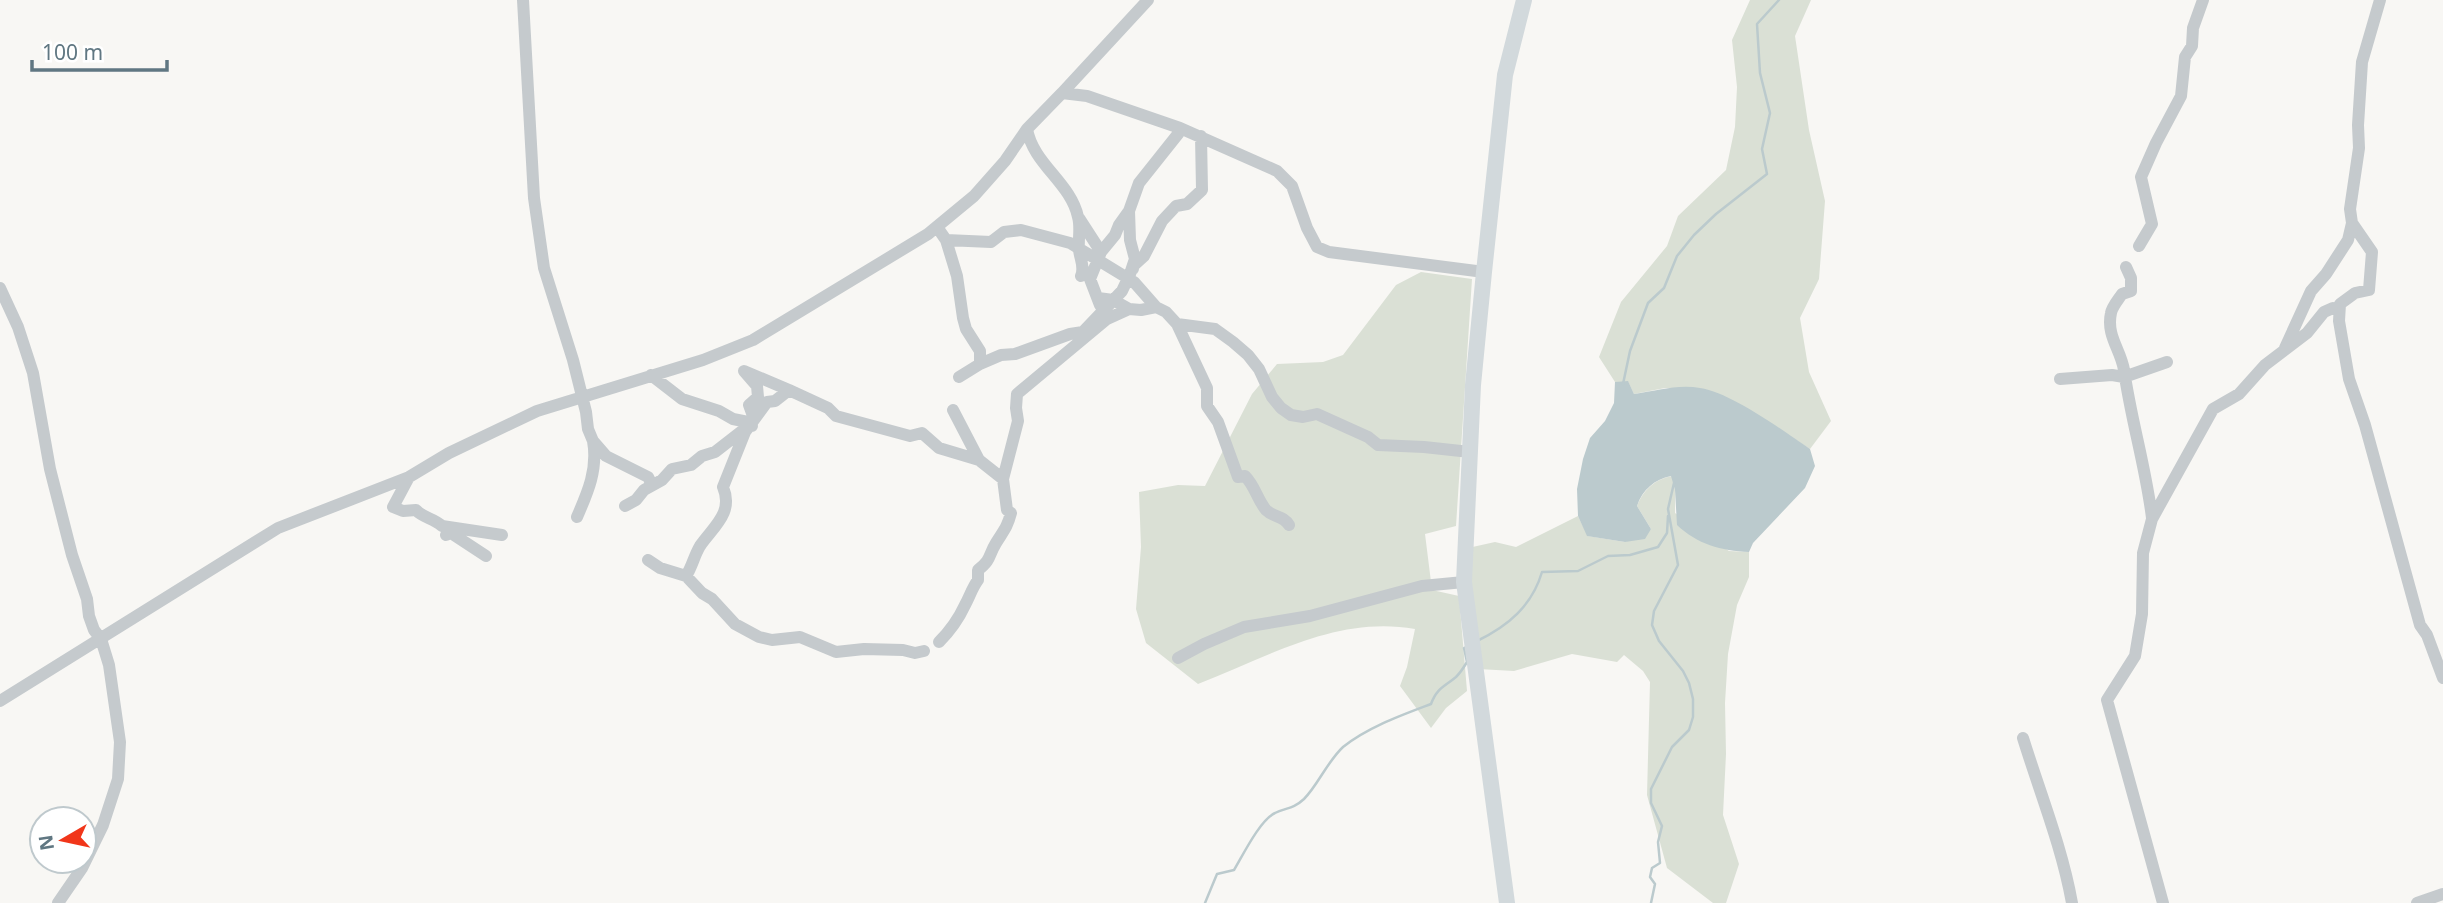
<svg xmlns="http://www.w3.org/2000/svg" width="2443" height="903" font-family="'Noto Sans',sans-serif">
  <rect width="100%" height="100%" fill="#f8f7f4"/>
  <path fill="#dae0d5" d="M1750 0H1811L1795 36 1809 130 1825 201 1819 279 1800 318 1809 372 1831 421 1810 449 1749 410 1699 388H1665L1634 394 1628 382H1615L1599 357 1621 302 1667 246 1678 216 1726 170 1735 127 1737 87 1732 40Z
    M1421 272 1472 279 1456 526 1425 534 1432 590 1459 596 1467 691 1446 708 1431 728 1400 686 1407 667 1415 629C1337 615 1268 657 1198 684L1146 643 1136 609 1141 547 1139 492 1178 485 1205 486 1252 394 1277 364 1323 362 1343 355 1396 285Z
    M1672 476 1675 490V513L1729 551 1749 552V577L1737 605 1728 654 1725 703 1726 754 1723 815 1739 864 1726 903H1713L1667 868 1647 795 1650 682 1643 671 1624 655 1617 662 1572 654 1514 671 1478 669 1468 548 1495 542 1516 547 1578 516 1588 536 1625 542 1651 529 1637 506C1643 490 1655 479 1672 476Z"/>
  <path fill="#bbcacd" d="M1628 381 1634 394C1656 391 1678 384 1700 388 1732 393 1782 430 1810 449L1815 466 1805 488 1753 543 1749 552C1721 551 1697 544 1677 525L1675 490 1671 476C1655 479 1642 490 1637 506L1651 529 1645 539 1625 542 1587 536 1578 516 1577 489 1583 459 1590 438 1605 421 1614 403 1615 382Z"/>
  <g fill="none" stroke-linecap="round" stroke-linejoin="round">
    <path stroke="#bbcacd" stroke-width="2.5" d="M1623 384 1630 351 1648 303 1664 288 1677 256 1694 235 1716 214 1767 174 1762 149 1770 113 1760 73 1757 24 1779 0
      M1477 641C1508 626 1532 606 1542 572L1578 571 1608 556 1630 555 1658 547 1667 533 1668 516
      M1205 903 1217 874 1234 870C1243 855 1260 820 1275 813 1287 807 1292 810 1304 799 1318 785 1327 762 1343 747 1368 727 1402 715 1431 704 1437 688 1444 687 1456 677 1460 673 1464 667 1467 662L1464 648 1468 646
      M1651 903 1655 884 1650 877 1652 868 1660 863 1658 842 1662 826 1651 803V789L1672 747 1689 730 1693 717V699L1689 683 1683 671 1659 641 1652 625 1654 611 1678 565 1668 509 1674 483"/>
    <path stroke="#c5cacd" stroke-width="12" d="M523 0 534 198 544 268 573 360 586 412 588 429 593 441 606 456 648 477 652 485
      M2380 0 2362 62 2358 125 2359 148 2350 209 2352 223 2372 252 2369 290 2355 293 2340 304 2339 321 2349 379 2365 425 2420 625 2427 635 2443 678
      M1062 93 1148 0
      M1027 129C1033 164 1071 183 1078 217 1081 227 1078 239 1079 250 1080 259 1085 267 1081 276
      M1079 218 1101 252
      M937 227 946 240 991 242 1004 232 1021 230 1070 243 1134 282 1156 307
      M946 240 957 276 963 318 966 329 980 351V364
      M2139 246 2152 224 2141 177 2156 143 2181 96 2185 57 2192 46 2193 28 2203 0
      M2126 267 2131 278V291L2122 294C2118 300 2112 307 2111 313 2106 336 2121 350 2124 370 2131 420 2146 468 2152 518
      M1133 269V266L1144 256 1162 221 1176 206 1187 204 1202 190 1201 136
      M0 288 18 327 33 373 50 469 72 555 87 599 89 616 94 630 101 639 109 665 120 742 118 779 103 825 82 868 58 903
      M1098 298 1113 300 1129 309 1141 310 1156 307 1166 312 1177 324 1207 388V406L1218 422 1238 477 1245 476C1255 486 1257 499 1266 510 1273 517 1284 516 1289 525
      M1100 305 1090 279 1101 252 1115 235 1119 225 1129 211 1139 183 1178 134 1180 128
      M1177 324 1215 329 1233 342 1248 355 1259 369 1272 397 1281 408 1291 415 1303 417 1317 414 1368 437 1378 445 1424 447 1470 452
      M2285 348 2311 291 2326 274 2348 240 2352 223
      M651 375 682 399 719 411 733 419 748 422 752 426
      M959 377 980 364 1001 355 1015 354 1070 334 1083 332 1122 291 1130 274 1135 259 1130 240 1129 211
      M2060 379 2112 375 2124 377 2167 362
      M752 424 753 416 749 405 758 397 757 386 744 371 789 390
      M409 477 393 507 403 511 416 510C423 518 434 518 442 526L502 535
      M1003 479 1018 421 1016 408 1017 394 1107 319 1129 309
      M625 506 636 500 644 490 662 480 672 469 691 465 702 456 715 452 742 431 745 432 767 402 775 401 789 390 828 408 836 416 910 436 922 433 939 448 979 460
      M577 517C588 492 598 469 593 441
      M446 535 451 533 486 556
      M648 560 660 568 686 576 702 593 712 599 735 624 759 637 772 640 800 637 836 652 864 649 903 650 915 653 924 651
      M686 576C692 567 694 556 700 546 713 527 734 513 723 487L745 432
      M939 642C949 632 959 618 965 605 970 596 972 588 978 580V570C992 559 988 556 996 543 1004 530 1007 528 1011 513L1007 510 1003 479 979 460 953 410
      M1178 658 1204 644 1244 627 1310 616 1422 586 1464 582
      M0 701 278 528 409 477 449 453 537 411 703 360 753 340 928 234 974 196 1005 161 1027 129 1062 93 1087 96 1180 128 1277 171 1292 186 1307 228 1317 247 1329 252 1484 272
      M2023 738C2040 793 2062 847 2072 903
      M2163 903 2107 700 2135 656 2142 614 2143 553 2152 519 2213 409 2239 394 2265 365 2307 333 2324 312 2333 308
      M2417 903 2443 894"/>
    <path stroke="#d2d9dc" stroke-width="16" d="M1507 903 1464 582 1473 385 1484 272 1505 75 1524 0"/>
  </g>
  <g transform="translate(63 840) rotate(261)"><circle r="33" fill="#ffffff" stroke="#bfc9cd" stroke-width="2"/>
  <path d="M0-5L12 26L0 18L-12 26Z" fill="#f1361a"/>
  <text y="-10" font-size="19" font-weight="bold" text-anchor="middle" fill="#607782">N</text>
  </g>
  <path d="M32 60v10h135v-10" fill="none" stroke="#607782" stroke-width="3.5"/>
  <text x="42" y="60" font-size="21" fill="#607782" stroke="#ffffff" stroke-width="5" paint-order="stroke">100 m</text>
</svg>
